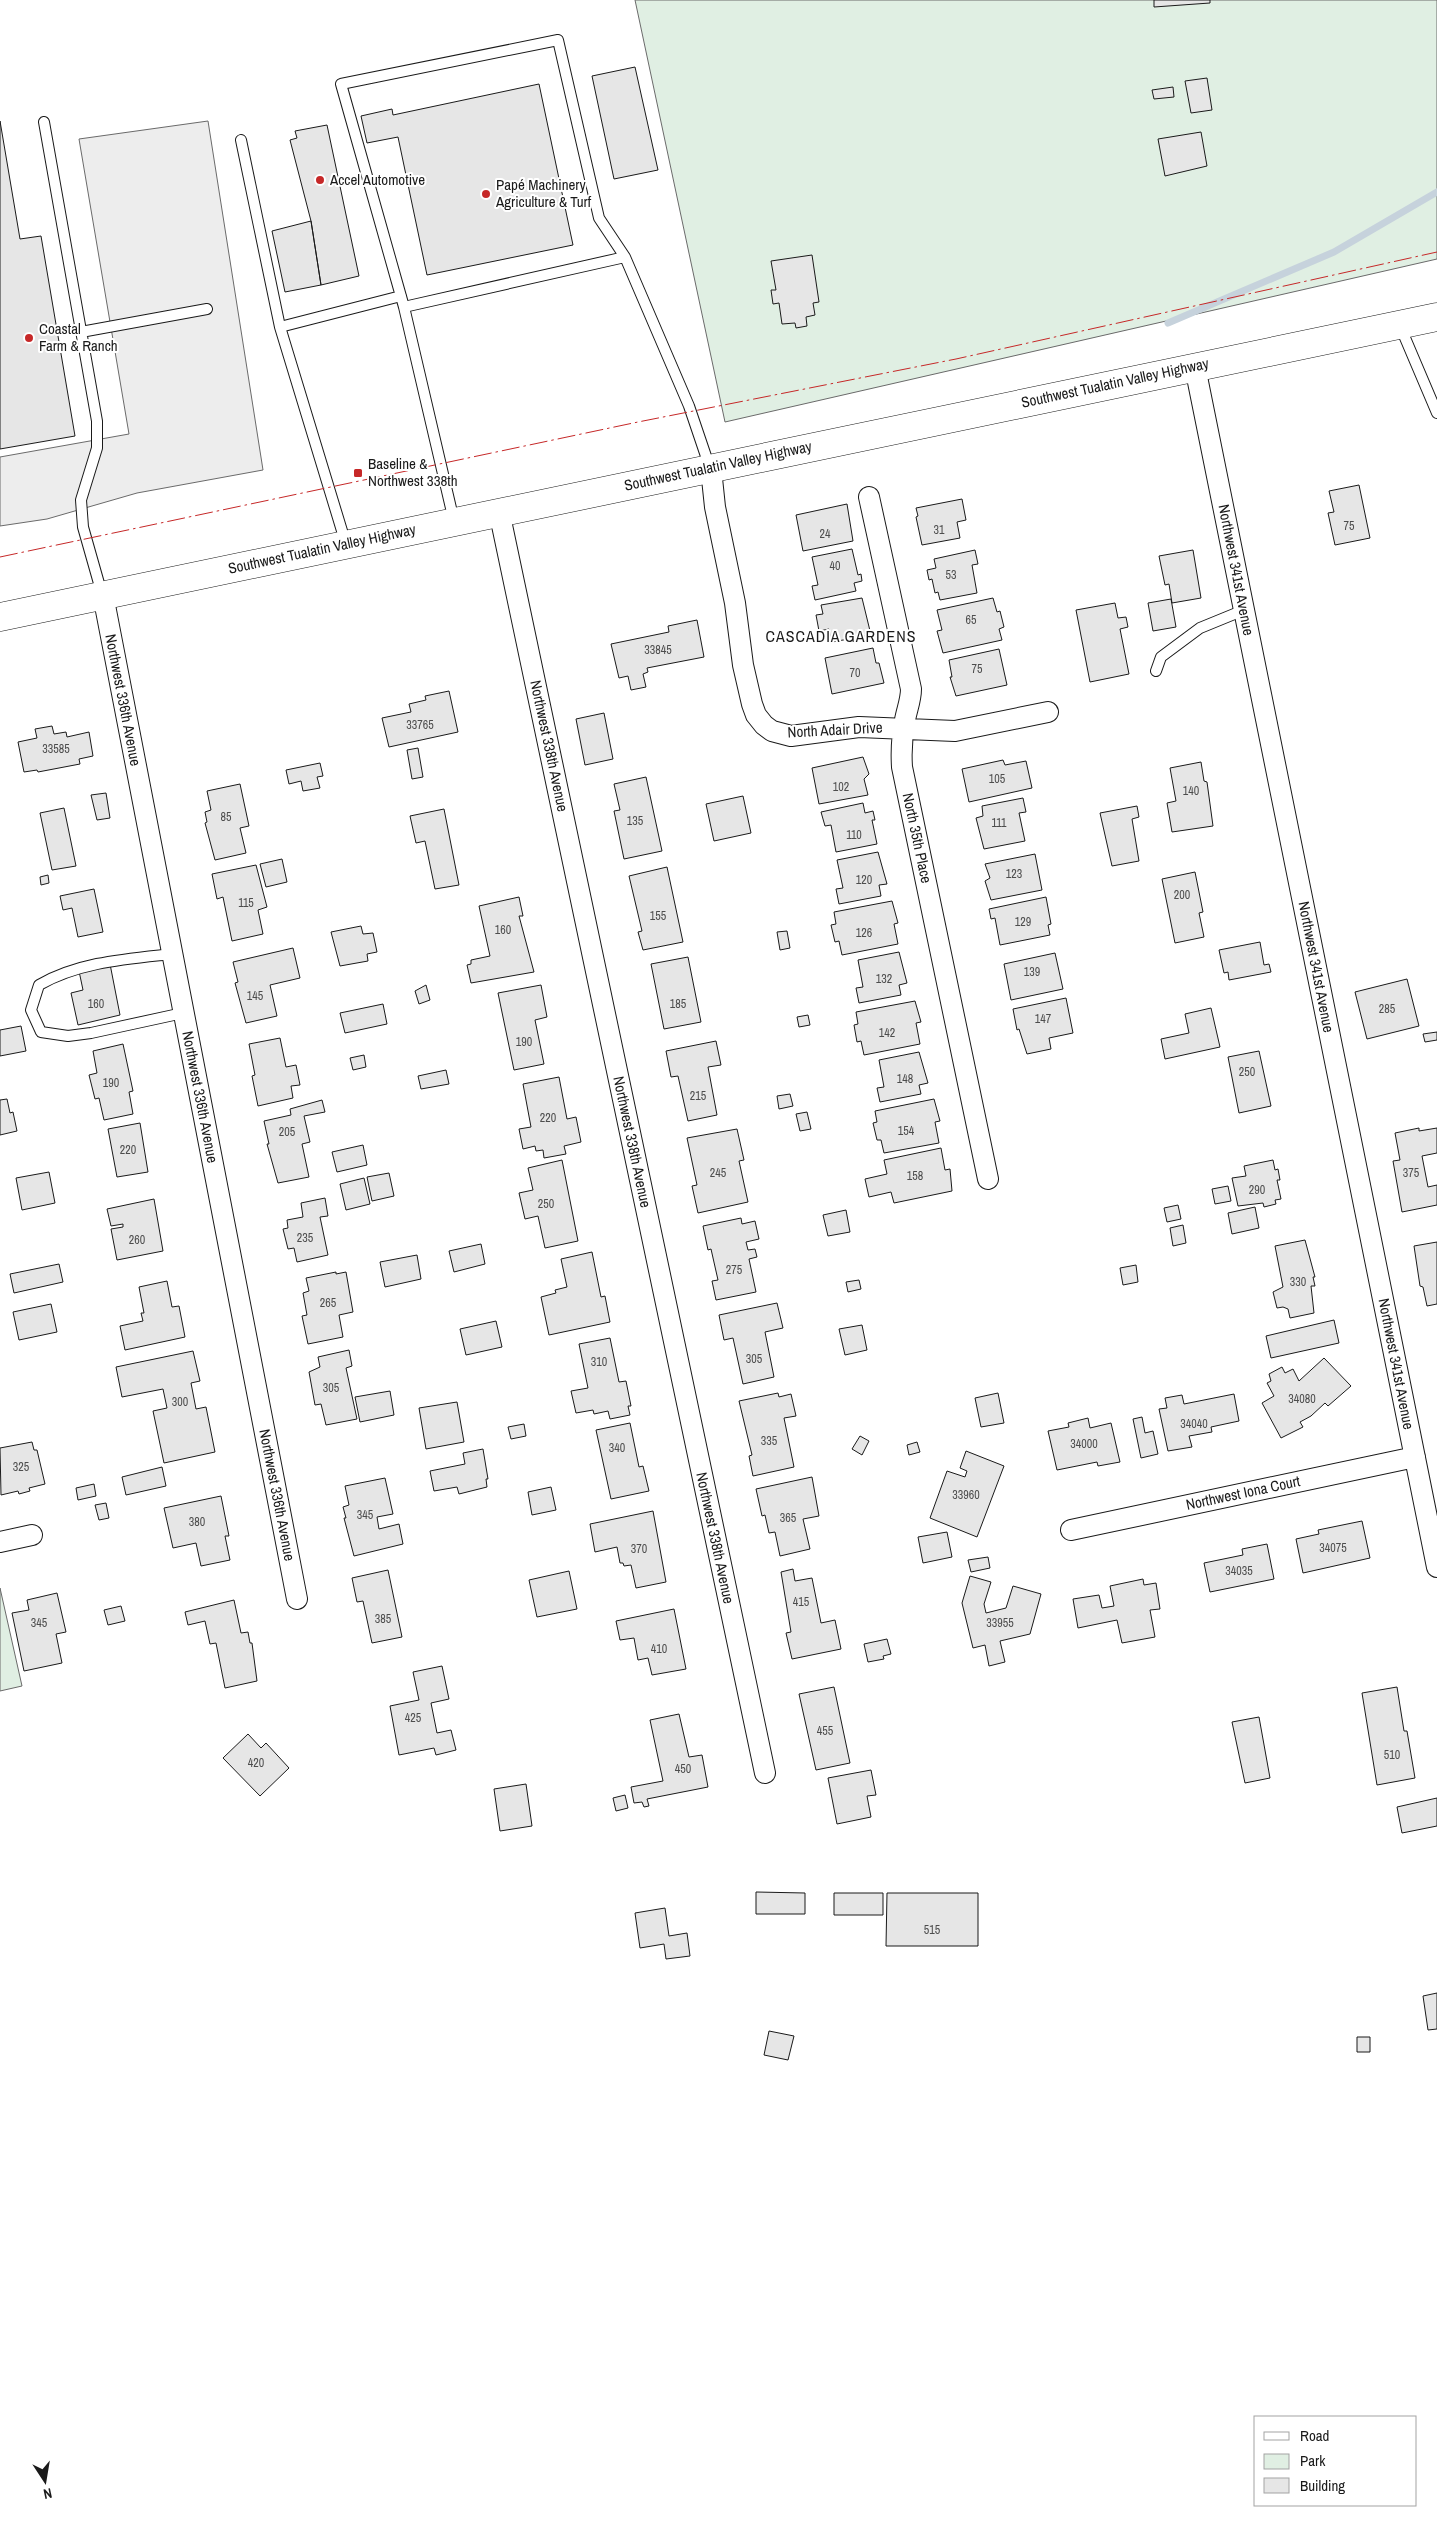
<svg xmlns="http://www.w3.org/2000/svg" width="1437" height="2526" font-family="'Archivo Narrow',sans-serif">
  <rect width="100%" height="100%" fill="#fff"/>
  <path fill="#e0efe3" stroke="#6a6a6a" d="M635 0H1437V259L725 422Z
    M0 1588 22 1686 0 1691Z"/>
  <path fill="#ededed" stroke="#6a6a6a" d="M208 121 263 470 137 493 47 519 0 526V457L129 434 79 139Z"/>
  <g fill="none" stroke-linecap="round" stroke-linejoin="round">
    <path stroke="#c6d2dc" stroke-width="7" d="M1168 323 1334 252 1437 192"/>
  </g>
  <path fill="#e6e6e6" stroke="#1a1a1a" d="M1154 0H1210V3L1154 7Z
    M635 67 658 170 614 179 592 76Z
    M1207 78 1212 110 1191 113 1185 81Z
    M539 84 573 245 427 275 398 137 367 143 361 116 392 109 393 115Z
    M1173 87 1174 97 1154 99 1152 90Z
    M0 121 20 239 41 236 75 436 0 449Z
    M327 125 359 276 321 285 311 221 290 140 297 138 295 131Z
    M1201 132 1207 166 1165 176 1158 139Z
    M311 221 321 285 285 292 272 231Z
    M812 255 819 302 813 303 815 315 806 317 807 326 796 328 795 323 782 324 779 303 773 304 771 290H776L771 261Z
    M1359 485 1370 538 1335 545 1328 513 1334 512 1329 491Z
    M962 499 966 520 957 522 960 538 922 545 916 517 918 516 916 508Z
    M847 504 853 541 803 551 796 515Z
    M852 549 858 575 861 574 862 581 854 583 856 591 815 600 812 586 818 585 812 557Z
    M975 550 978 564 972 565 977 593 940 600 938 592 935 593 932 579 929 580 927 570 936 568 934 559Z
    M1193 550 1201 598 1172 603 1169 584 1165 585 1159 556Z
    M862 598 871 635 832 642 829 629 819 631 816 615 823 614 821 605Z
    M993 598 997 612 1000 611 1004 627 999 629 1002 640 943 653 937 631 942 630 937 610Z
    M1171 599 1176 627 1153 631 1148 603Z
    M1115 603 1118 618 1126 617 1128 627 1120 629 1129 674 1090 682 1076 610Z
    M697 620 704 657 647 668 648 672 643 674 646 687 631 690 628 676 619 678 611 644 669 632 668 626Z
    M873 648 876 663H879L884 683 832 694 825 658Z
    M999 649 1007 685 956 696 950 677H952L949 660Z
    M449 691 458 732 389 747 382 718 411 712 409 704 426 700 425 696Z
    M604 713 613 759 585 765 576 719Z
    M52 726 54 734 66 732 67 737 89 732 93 756 79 759 80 764 38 772 37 770 24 772 18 742 37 738 35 729Z
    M418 748 423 777 412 779 407 750Z
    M863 757 869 774 864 779 868 795 819 804 812 768Z
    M1003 760 1005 765 1026 761 1032 788 969 802 962 769Z
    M1201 762 1204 781 1207 782 1213 826 1172 832 1167 803 1176 801 1170 768Z
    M320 763 323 776 317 777 320 788 303 791 301 781 289 784 286 770Z
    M646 777 662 851 624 859 614 811 620 810 614 784Z
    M240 784 249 826 240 828 246 853 215 860 205 823 207 822 205 812 211 810 207 791Z
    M106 793 110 818 97 820 91 795Z
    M743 796 751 833 714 841 706 804Z
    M1023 798 1026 812 1019 813 1025 841 984 849 976 818 983 816 982 806Z
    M863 803 865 813 873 811 875 820H872L877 844 836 852 831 825 825 826 821 812Z
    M1137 806 1139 817 1132 819 1139 861 1112 866 1100 813Z
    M64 808 76 866 52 870 40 813Z
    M444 809 459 885 435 889 425 841 416 843 410 816Z
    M878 852 887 884 879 885 881 896 839 904 836 889 843 888 837 860Z
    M1035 854 1042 890 991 900 985 881 990 878 985 864Z
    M282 859 287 882 266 887 260 864Z
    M256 865 267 907 258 910 263 934 232 941 223 897 217 899 212 874Z
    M667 867 683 942 643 950 638 932 642 931 629 876Z
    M1195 872 1203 912 1199 913 1204 937 1175 943 1162 879Z
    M48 875 49 883 41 885 40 877Z
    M94 889 103 932 78 937 72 908 63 910 60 896Z
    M519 897 523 916H519L534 972 471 983 467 965 471 964V960L490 956 479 906Z
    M1046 897 1051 924 1048 925 1050 935 1000 945 995 918 991 919 989 909Z
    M892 901 898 923 894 924 898 944 842 955 839 941 835 942 831 925 836 924 834 912Z
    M361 926 363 934 373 933 377 952 367 954 368 961 340 966 331 932Z
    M787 931 790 948 780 950 777 932Z
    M1260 942 1264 965 1269 964 1271 972 1229 980 1228 972 1224 973 1219 950Z
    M293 948 300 978 270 985 277 1016 246 1023 235 983 238 982 233 962Z
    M899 952 907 983 899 985 901 995 859 1003 856 988 863 987 858 960Z
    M1055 953 1063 989 1011 1000 1004 964Z
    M688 957 701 1022 664 1029 651 964Z
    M110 964 120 1015 78 1025 71 993 83 990 79 971Z
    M1407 979 1419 1026 1367 1039 1355 992Z
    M426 985 430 1000 419 1004 415 991Z
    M541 985 547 1017 535 1020 544 1064 514 1070 498 993Z
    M1066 998 1073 1033 1049 1038 1051 1049 1027 1054 1019 1029 1017 1030 1013 1009Z
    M915 1001 921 1022 916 1023 920 1044 864 1055 861 1041 857 1042 854 1025 858 1024 856 1012Z
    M383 1004 387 1024 345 1033 340 1013Z
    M1211 1008 1220 1047 1165 1059 1161 1039 1189 1033 1185 1014Z
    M808 1015 810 1025 799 1027 797 1017Z
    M21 1026 26 1051 0 1056V1030Z
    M1437 1032V1040L1425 1042 1423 1034Z
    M280 1038 286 1067 296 1065 300 1085 291 1086 293 1098 258 1106 252 1076 255 1075 249 1044Z
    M716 1041 721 1065 708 1067 717 1115 688 1121 678 1076 671 1077 666 1051Z
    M123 1044 133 1091 129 1092 133 1114 104 1120 99 1098 95 1099 89 1075 97 1073 93 1051Z
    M1259 1051 1271 1106 1239 1113 1228 1057Z
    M919 1052 928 1083 919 1085 921 1094 880 1102 877 1088 884 1087 879 1060Z
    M364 1055 366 1067 353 1070 350 1058Z
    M446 1070 449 1084 421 1089 418 1076Z
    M559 1077 567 1119 576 1117 581 1142 564 1146 566 1154 544 1158 543 1150 536 1151 535 1146 523 1149 519 1129 531 1127 523 1084Z
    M790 1094 793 1106 779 1109 777 1096Z
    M7 1099 10 1113 13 1112 17 1131 0 1135V1100Z
    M934 1099 940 1121 935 1122 939 1143 884 1153 881 1140H877L873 1123 877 1122 875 1111Z
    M322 1100 325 1112 304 1116 310 1142 302 1144 309 1177 278 1183 267 1144H269L264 1121 291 1115 290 1109Z
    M807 1112 811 1129 800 1131 796 1114Z
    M140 1123 148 1172 117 1177 108 1129Z
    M1419 1128V1131L1437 1128V1153L1422 1156 1428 1187 1437 1185V1205L1402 1212 1393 1161 1400 1160 1395 1133Z
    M737 1129 744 1160 739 1161 748 1202 698 1213 692 1186 697 1185 687 1138Z
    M363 1145 367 1165 337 1172 332 1152Z
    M941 1148 945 1170 950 1169 952 1191 894 1203 891 1192 869 1197 865 1179 887 1174 884 1160Z
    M562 1160 578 1241 545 1248 538 1216 525 1219 519 1193 533 1190 528 1168Z
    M1273 1160 1275 1170 1278 1169 1280 1180H1277L1281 1199 1275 1200 1276 1204 1264 1207 1263 1203 1238 1206 1232 1178 1246 1176 1244 1166Z
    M49 1172 55 1203 22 1210 16 1178Z
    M389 1173 394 1196 372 1201 367 1177Z
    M364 1178 370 1204 346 1210 340 1184Z
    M1228 1186 1231 1201 1215 1204 1212 1189Z
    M325 1198 328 1216 320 1217 328 1255 297 1262 294 1248 288 1249 283 1229 288 1228 287 1220 303 1217 301 1203Z
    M154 1199 163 1251 117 1260 111 1229 123 1227V1224L111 1226 107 1209Z
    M1178 1205 1181 1219 1167 1222 1164 1208Z
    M1255 1207 1259 1228 1232 1234 1228 1213Z
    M846 1210 850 1232 828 1236 823 1215Z
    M741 1218 742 1224 755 1221 759 1239 746 1242 748 1250 755 1249 757 1257 749 1259 756 1292 716 1300 712 1281 718 1280 711 1249 708 1250 703 1226Z
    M1183 1225 1186 1243 1173 1246 1170 1228Z
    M1305 1240 1315 1277H1313L1315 1286H1311L1314 1313 1290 1318 1288 1309 1283 1307 1277 1308 1273 1292 1283 1287 1275 1246Z
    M1437 1242V1304L1427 1306 1423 1287 1420 1286 1414 1246Z
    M481 1244 485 1264 454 1272 449 1251Z
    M592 1252 601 1297 605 1296 610 1322 549 1335 541 1297 556 1293 555 1290 567 1287 561 1259Z
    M417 1255 421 1279 385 1287 380 1262Z
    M59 1264 63 1282 14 1293 10 1274Z
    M1136 1265 1138 1282 1123 1285 1120 1268Z
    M336 1272V1274L346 1272 353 1312 339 1315 343 1337 308 1344 302 1316 307 1315 303 1293 309 1291 306 1278Z
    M859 1280 861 1289 848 1292 846 1282Z
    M167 1281 172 1307 179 1306 185 1337 125 1350 120 1326 143 1321 141 1313H144L139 1287Z
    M777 1303 783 1328 765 1332 774 1377 743 1384 733 1338 724 1340 719 1315Z
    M51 1304 57 1332 19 1340 13 1312Z
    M1334 1320 1339 1343 1271 1358 1266 1336Z
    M496 1321 502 1347 466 1355 460 1329Z
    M862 1325 867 1350 845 1355 839 1329Z
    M610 1338 619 1382 626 1381 631 1406H628L630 1415 610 1419 608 1411 594 1414 593 1410 576 1413 571 1391 588 1388 579 1344Z
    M349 1350 352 1366 346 1368 357 1419 326 1425 321 1404 315 1405 309 1372 320 1367 318 1357Z
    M193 1351 200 1381 191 1383 196 1409 206 1407 215 1452 164 1463 153 1411 167 1408 163 1389 122 1397 116 1367Z
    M1324 1358 1351 1386 1328 1406 1325 1403 1311 1416 1300 1422 1303 1427 1281 1438 1262 1403 1274 1396 1267 1383 1271 1381 1269 1374 1282 1367 1285 1373 1293 1369 1299 1381Z
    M390 1391 394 1415 360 1422 355 1397Z
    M778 1393 779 1397 791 1394 796 1416 784 1418 794 1467 753 1476 749 1456 752 1455 739 1401Z
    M998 1393 1004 1423 981 1427 975 1398Z
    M1234 1394 1239 1421 1211 1427 1212 1432 1189 1436 1192 1447 1168 1451 1159 1409 1167 1408 1165 1398 1182 1395 1184 1404Z
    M457 1402 464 1442 426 1449 419 1408Z
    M1142 1417 1145 1433 1153 1431 1158 1454 1141 1458 1133 1419Z
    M1088 1418 1090 1428 1111 1423 1120 1462 1098 1466 1097 1462 1057 1470 1048 1431 1069 1427 1068 1423Z
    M630 1423 639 1467 643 1466 649 1491 611 1499 596 1430Z
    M524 1424 526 1436 511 1439 508 1427Z
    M860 1436 869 1441 862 1455 852 1449Z
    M32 1442 34 1450H37L45 1484 29 1488 30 1491 19 1494 18 1491 1 1495 0 1448Z
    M917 1442 920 1452 909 1455 907 1445Z
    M483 1449 488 1479H486L487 1487 459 1494 457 1487 434 1491 430 1471 465 1464 463 1453Z
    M966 1451 1004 1466 977 1537 930 1518 947 1471 965 1477 967 1471 960 1468Z
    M162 1467 166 1486 126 1495 122 1477Z
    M812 1477 819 1516 803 1519 810 1549 780 1556 775 1532 769 1533 765 1515 762 1516 756 1489Z
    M385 1478 393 1514 377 1517 379 1529 399 1524 403 1544 354 1556 344 1518H346L343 1507 349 1505 345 1486Z
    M94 1484 96 1496 78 1500 76 1488Z
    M551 1487 556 1510 532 1515 528 1492Z
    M221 1496 229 1536H225L230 1560 201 1566 196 1543 173 1548 164 1508Z
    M106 1503 109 1518 99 1520 95 1505Z
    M653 1511 666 1582 636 1588 631 1565 624 1566 623 1563H620L617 1547 595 1552 590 1524Z
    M1362 1521 1370 1558 1303 1573 1296 1539 1319 1534 1318 1530Z
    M947 1532 952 1557 923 1563 918 1537Z
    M1267 1544 1274 1579 1210 1592 1204 1563 1243 1555 1242 1549Z
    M988 1557 990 1568 971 1572 968 1560Z
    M793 1569 795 1581 812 1578 821 1623 835 1620 841 1649 792 1659 786 1633 791 1632 781 1572Z
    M388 1570 402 1637 372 1643 363 1601 357 1602 352 1578Z
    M569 1571 577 1609 537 1617 529 1580Z
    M970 1576 991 1582 984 1604 986 1613 1006 1608 1013 1586 1041 1594 1030 1634 1000 1641 1005 1662 989 1666 985 1645 973 1648 962 1603Z
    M1143 1579 1144 1585 1156 1583 1160 1609 1150 1610 1155 1637 1122 1643 1117 1620 1078 1628 1073 1599 1099 1595 1102 1608 1114 1606 1110 1586Z
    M57 1593 66 1632 56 1634 62 1663 24 1671 12 1613 29 1610 27 1600Z
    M234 1600 241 1633 248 1632 250 1643H252L257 1681 225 1688 216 1643 210 1644 205 1621 188 1625 185 1612Z
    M121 1606 125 1621 108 1625 104 1610Z
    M674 1609 686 1669 652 1675 648 1658 638 1660 634 1638 620 1640 616 1621Z
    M887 1639 891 1654 883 1656 884 1659 868 1662 864 1644Z
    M442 1666 449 1699 431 1703 437 1733 451 1730 456 1750 436 1755 434 1748 399 1755 390 1706 419 1700 413 1672Z
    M834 1687 850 1763 816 1770 799 1694Z
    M1397 1687 1404 1731H1407L1415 1778 1377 1785 1362 1693Z
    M679 1714 689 1757 702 1755 708 1787 647 1799 649 1806 644 1807 642 1802 634 1803 631 1787 663 1781 650 1720Z
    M1259 1717 1270 1778 1245 1783 1232 1722Z
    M248 1734 261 1748 266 1743 289 1768 260 1796 223 1758Z
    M871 1770 876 1795 867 1796 871 1817 837 1824 828 1778Z
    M526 1784 532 1826 500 1831 494 1789Z
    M625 1795 628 1808 616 1811 613 1798Z
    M1437 1798V1826L1402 1833 1397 1807Z
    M756 1892 805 1893V1914H756Z
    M834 1893H883V1915H834Z
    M887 1893H978V1946H886Z
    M665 1908 669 1936 687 1933 690 1956 666 1959 664 1944 640 1948 635 1913Z
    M1437 1993V2029L1428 2030 1423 1996Z
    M769 2031 794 2036 788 2060 764 2055Z
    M1357 2037H1370V2052H1357Z"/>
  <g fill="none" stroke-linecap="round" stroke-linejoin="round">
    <g stroke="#1a1a1a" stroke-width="12">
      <path id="service" d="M44 122 97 421V448L81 500 83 527 102 594
        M241 140 280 327 346 544
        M404 307 625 257 689 406 710 468
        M1400 326 1437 413
        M280 327 401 296
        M81 332 207 309
        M454 521 404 307 341 84 558 40 599 218 625 257
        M1156 671 1161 657 1200 628 1244 610
        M172 954C126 959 79 962 39 985L31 1010 41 1032 68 1036 91 1033 183 1013"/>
    </g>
    <g stroke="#1a1a1a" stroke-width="22">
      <path id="minor" d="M1195 367 1437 1567
        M711 469 715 507 735 603 743 665 752 704 756 715 764 725 772 731 791 736 859 727 955 731 1048 712
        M869 497 911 689C911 700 907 709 905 720 902 735 901 751 902 767L988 1179
        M499 511 765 1773
        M103 595 297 1599
        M1071 1530 1415 1457
        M0 1542 32 1535"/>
    </g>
    <g stroke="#1a1a1a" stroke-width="29">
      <path id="trunk" d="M0 617 1437 317"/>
    </g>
    <use href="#service" stroke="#fff" stroke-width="10"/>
    <use href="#minor" stroke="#fff" stroke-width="20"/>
    <use href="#trunk" stroke="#fff" stroke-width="28"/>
    <path stroke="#c62828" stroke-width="1" stroke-dasharray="18 4 2.5 4" stroke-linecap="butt" d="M0 557 638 422 956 359 1437 252"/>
  </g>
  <g fill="#c62828" stroke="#fff" stroke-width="2">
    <circle cx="320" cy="180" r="5"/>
    <circle cx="486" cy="194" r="5"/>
    <circle cx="29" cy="338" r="5"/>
    <rect x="353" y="468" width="10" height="10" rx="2.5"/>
  </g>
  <g text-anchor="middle" stroke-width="4" stroke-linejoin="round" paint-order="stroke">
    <g font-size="12" fill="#4d4d4d">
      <text x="1349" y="530">75</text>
      <text x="939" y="534">31</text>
      <text x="825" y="538">24</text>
      <text x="835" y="570">40</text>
      <text x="951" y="579">53</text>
      <text x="971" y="624">65</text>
      <text x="658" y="654">33845</text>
      <text x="977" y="673">75</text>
      <text x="855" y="677">70</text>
      <text x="420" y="729">33765</text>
      <text x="56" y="753">33585</text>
      <text x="997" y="783">105</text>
      <text x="841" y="791">102</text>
      <text x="1191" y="795">140</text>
      <text x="226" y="821">85</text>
      <text x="635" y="825">135</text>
      <text x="999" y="827">111</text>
      <text x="854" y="839">110</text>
      <text x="1014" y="878">123</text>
      <text x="864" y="884">120</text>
      <text x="1182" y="899">200</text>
      <text x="246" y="907">115</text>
      <text x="658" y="920">155</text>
      <text x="1023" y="926">129</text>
      <text x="503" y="934">160</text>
      <text x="864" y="937">126</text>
      <text x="1032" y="976">139</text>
      <text x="884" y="983">132</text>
      <text x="255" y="1000">145</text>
      <text x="96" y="1008">160</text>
      <text x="678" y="1008">185</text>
      <text x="1387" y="1013">285</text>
      <text x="1043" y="1023">147</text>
      <text x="887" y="1037">142</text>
      <text x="524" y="1046">190</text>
      <text x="1247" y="1076">250</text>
      <text x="905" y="1083">148</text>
      <text x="111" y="1087">190</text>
      <text x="698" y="1100">215</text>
      <text x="548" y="1122">220</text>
      <text x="906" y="1135">154</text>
      <text x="287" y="1136">205</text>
      <text x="128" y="1154">220</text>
      <text x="718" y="1177">245</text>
      <text x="1411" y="1177">375</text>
      <text x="915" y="1180">158</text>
      <text x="1257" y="1194">290</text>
      <text x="546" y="1208">250</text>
      <text x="305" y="1242">235</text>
      <text x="137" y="1244">260</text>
      <text x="734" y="1274">275</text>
      <text x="1298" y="1286">330</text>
      <text x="328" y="1307">265</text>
      <text x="754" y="1363">305</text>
      <text x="599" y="1366">310</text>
      <text x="331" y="1392">305</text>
      <text x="1302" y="1403">34080</text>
      <text x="180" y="1406">300</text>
      <text x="1194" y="1428">34040</text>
      <text x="769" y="1445">335</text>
      <text x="1084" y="1448">34000</text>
      <text x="617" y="1452">340</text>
      <text x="21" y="1471">325</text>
      <text x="966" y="1499">33960</text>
      <text x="365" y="1519">345</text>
      <text x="788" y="1522">365</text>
      <text x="197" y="1526">380</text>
      <text x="1333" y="1552">34075</text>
      <text x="639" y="1553">370</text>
      <text x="1239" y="1575">34035</text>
      <text x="801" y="1606">415</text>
      <text x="383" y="1623">385</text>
      <text x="39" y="1627">345</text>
      <text x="1000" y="1627">33955</text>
      <text x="659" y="1653">410</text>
      <text x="413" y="1722">425</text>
      <text x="825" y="1735">455</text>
      <text x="1392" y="1759">510</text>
      <text x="256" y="1767">420</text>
      <text x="683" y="1773">450</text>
      <text x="932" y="1934">515</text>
    </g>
    <g font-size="15" fill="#1a1a1a" stroke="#fff" text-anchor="start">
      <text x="330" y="185">Accel Automotive</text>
      <text x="496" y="190">Papé Machinery<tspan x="496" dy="17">Agriculture &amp; Turf</tspan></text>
      <text x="39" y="334">Coastal<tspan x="39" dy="17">Farm &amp; Ranch</tspan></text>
      <text x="368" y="469">Baseline &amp;<tspan x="368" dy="17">Northwest 338th</tspan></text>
    </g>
    <g font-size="15" fill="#1a1a1a" stroke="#fff">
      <text transform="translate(1115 383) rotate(-12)" y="5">Southwest Tualatin Valley Highway</text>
      <text transform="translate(718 466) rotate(-12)" y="5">Southwest Tualatin Valley Highway</text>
      <text transform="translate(322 549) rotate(-12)" y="5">Southwest Tualatin Valley Highway</text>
      <text transform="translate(1236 570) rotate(79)" y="5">Northwest 341st Avenue</text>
      <text transform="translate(123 700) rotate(79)" y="5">Northwest 336th Avenue</text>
      <text transform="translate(835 730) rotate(-3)" y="5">North Adair Drive</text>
      <text transform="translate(549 746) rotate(78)" y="5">Northwest 338th Avenue</text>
      <text transform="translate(917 838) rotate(78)" y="5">North 35th Place</text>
      <text transform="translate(1316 967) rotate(79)" y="5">Northwest 341st Avenue</text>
      <text transform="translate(200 1097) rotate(79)" y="5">Northwest 336th Avenue</text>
      <text transform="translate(632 1142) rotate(78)" y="5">Northwest 338th Avenue</text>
      <text transform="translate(1396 1364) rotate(79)" y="5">Northwest 341st Avenue</text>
      <text transform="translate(1243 1493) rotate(-12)" y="5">Northwest Iona Court</text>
      <text transform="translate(277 1495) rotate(79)" y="5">Northwest 336th Avenue</text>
      <text transform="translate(715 1538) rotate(78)" y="5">Northwest 338th Avenue</text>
    </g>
    <g font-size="16" letter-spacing="1" fill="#1a1a1a" stroke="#fff">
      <text x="841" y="642">CASCADIA GARDENS</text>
    </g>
  </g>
  <rect x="1254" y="2416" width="162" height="90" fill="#ffffff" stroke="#a3a3a3"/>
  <rect x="1264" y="2432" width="25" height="8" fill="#ffffff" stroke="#a3a3a3"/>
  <text x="1300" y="2441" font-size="15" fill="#1a1a1a">Road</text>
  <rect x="1264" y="2454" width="25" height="15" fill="#e0efe3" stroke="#a3a3a3"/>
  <text x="1300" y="2466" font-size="15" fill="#1a1a1a">Park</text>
  <rect x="1264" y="2478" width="25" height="15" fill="#e6e6e6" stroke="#a3a3a3"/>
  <text x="1300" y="2491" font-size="15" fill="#1a1a1a">Building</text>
  <g transform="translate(45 2481) rotate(168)" stroke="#ffffff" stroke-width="4" paint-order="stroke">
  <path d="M0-4L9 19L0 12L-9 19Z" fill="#1a1a1a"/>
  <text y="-8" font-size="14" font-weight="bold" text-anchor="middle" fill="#1a1a1a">N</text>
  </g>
</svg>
